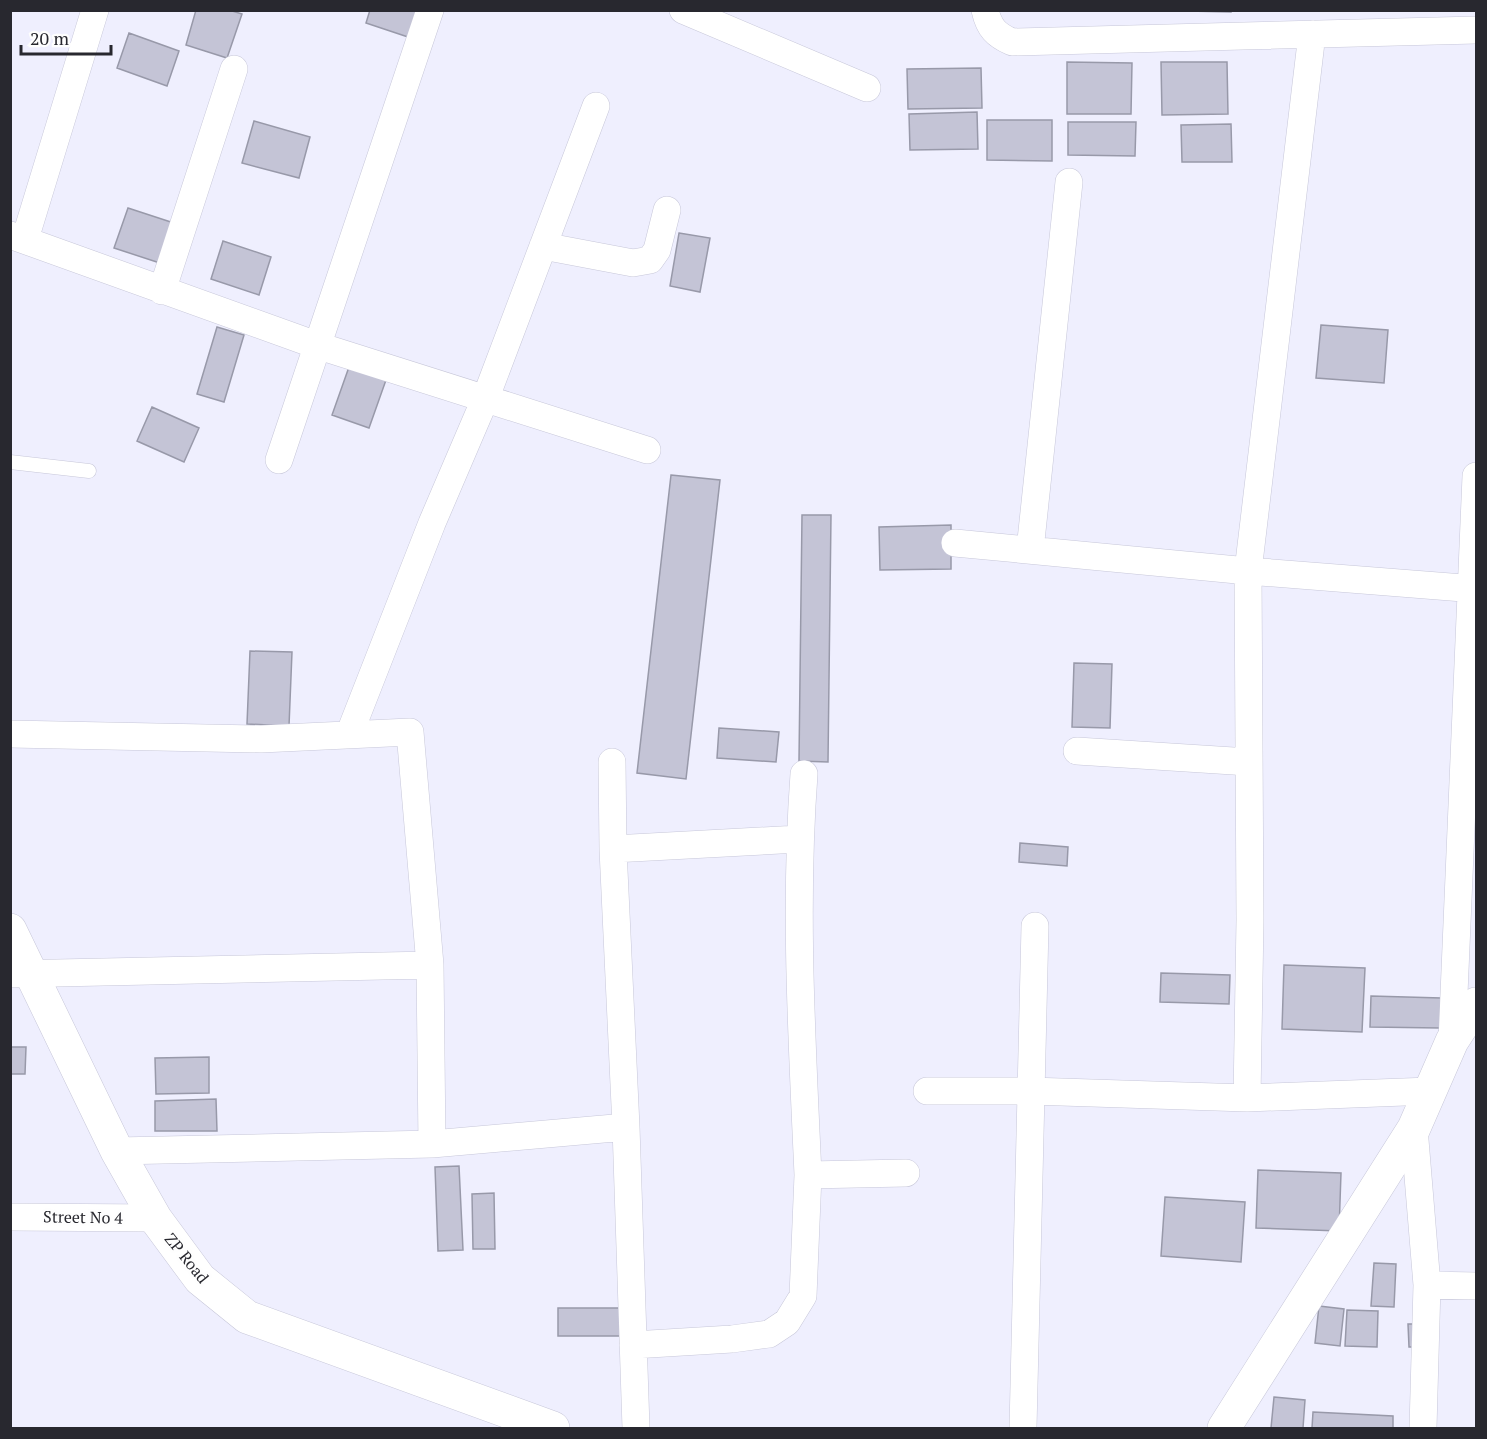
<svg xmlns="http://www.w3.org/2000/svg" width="1487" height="1439" font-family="'PT Serif',serif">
  <rect width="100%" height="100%" fill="#efeffe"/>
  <path fill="#c4c4d6" stroke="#9899a9" stroke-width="1.5" d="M196 10H229L242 14 227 58 186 45Z
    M370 10H423L414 39 366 23Z
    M1142 10H1231V12Z
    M129 33 179 51 167 86 117 68Z
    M1067 62 1132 63 1131 114H1067Z
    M1161 62H1227L1228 114 1162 115Z
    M981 68 982 108 908 109 907 69Z
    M977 112 978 149 910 150 909 114Z
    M987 120H1052V161L987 160Z
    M254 121 310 137 299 178 242 163Z
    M1068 122H1136L1135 156 1068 155Z
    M1231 124 1232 162H1182L1181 125Z
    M128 208 180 225 166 265 114 248Z
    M679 233 710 238 700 292 670 286Z
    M223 241 271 257 259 295 211 279Z
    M1321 325 1388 330 1384 383 1316 378Z
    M217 327 244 335 224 402 197 394Z
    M349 367 386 380 369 428 332 415Z
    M152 407 199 428 184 462 137 441Z
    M671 475 720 480 686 779 637 773Z
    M802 515H831L828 762 799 761Z
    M951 525V569L880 570 879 527Z
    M250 651 292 652 289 726 247 724Z
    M1074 663 1112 664 1110 728 1072 727Z
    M719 728 779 732 776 762 717 758Z
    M1020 843 1068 847 1067 866 1019 862Z
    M1284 965 1365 968 1362 1032 1282 1029Z
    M1161 973 1230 975 1229 1004 1160 1002Z
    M1371 996 1441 998 1440 1028 1370 1027Z
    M10 1047H26L25 1074H10Z
    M209 1057V1093L156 1094 155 1058Z
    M216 1099 217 1131H155V1101Z
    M459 1166 463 1250 438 1251 435 1167Z
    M1258 1170 1341 1173 1339 1231 1256 1228Z
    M494 1193 495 1249H473L472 1194Z
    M1165 1197 1245 1202 1241 1262 1161 1256Z
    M1374 1263 1396 1264 1394 1307 1371 1306Z
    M1319 1306 1344 1309 1340 1346 1315 1343Z
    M558 1308H629V1336H558Z
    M1347 1310 1378 1311 1377 1347 1345 1346Z
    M1408 1324H1425V1347H1409Z
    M1274 1397 1305 1400 1303 1428H1271Z
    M1313 1412 1393 1416V1428H1312Z"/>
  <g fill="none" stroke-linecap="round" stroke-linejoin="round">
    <g stroke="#c7c7d9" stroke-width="15">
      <path id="service" d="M10 462 89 471"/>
    </g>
    <g stroke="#c7c7d9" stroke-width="28">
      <path id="minor" d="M683 10 867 88
        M985 10C989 28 996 35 1012 42L1476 30
        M10 235 319 346 647 450
        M25 239 95 10
        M543 246 633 263 650 260 657 250 667 210
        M162 291 234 69
        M279 460 430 10
        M955 543 1248 571 1476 589
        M1030 550 1069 182
        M10 734 261 739 410 732 430 965 432 1144 117 1151
        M349 735 432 523 486 397 596 106
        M1077 751 1249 762
        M612 762 613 849 626 1127 636 1428
        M804 774C794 908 802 1041 808 1175L906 1173
        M613 849 799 839
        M10 974 430 965
        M1452 1041 1476 476
        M927 1091H1030L1247 1098 1430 1091
        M1247 1098 1250 920 1248 571 1312 34
        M1414 1128 1427 1285 1423 1428
        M432 1144 626 1127
        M10 1217 155 1218
        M1427 1285 1476 1286
        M633 1345 732 1339 769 1334 787 1322 803 1296 808 1175
        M1023 1428 1035 926"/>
    </g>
    <g stroke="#c7c7d9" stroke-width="34">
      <path id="tertiary" d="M10 930 117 1151 155 1218 200 1279 247 1317 553 1428
        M1224 1428 1414 1128 1452 1041 1476 1004"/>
    </g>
    <use href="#service" stroke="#fff" stroke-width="14"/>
    <use href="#minor" stroke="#fff" stroke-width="27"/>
    <use href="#tertiary" stroke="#fff" stroke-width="33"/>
  </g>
  <g text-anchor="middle" stroke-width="6" stroke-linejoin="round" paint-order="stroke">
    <g font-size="16" fill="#28282f" stroke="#fefefe">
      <text transform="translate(83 1217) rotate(1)" y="6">Street No 4</text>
      <text transform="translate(187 1258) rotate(51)" y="6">ZP Road</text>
    </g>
  </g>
  <rect width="1487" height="1439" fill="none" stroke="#28282f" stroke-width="24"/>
  <path d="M21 45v9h90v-9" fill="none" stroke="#28282f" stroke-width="3"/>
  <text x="30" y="45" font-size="18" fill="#28282f" stroke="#fefefe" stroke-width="4.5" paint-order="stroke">20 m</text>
</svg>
